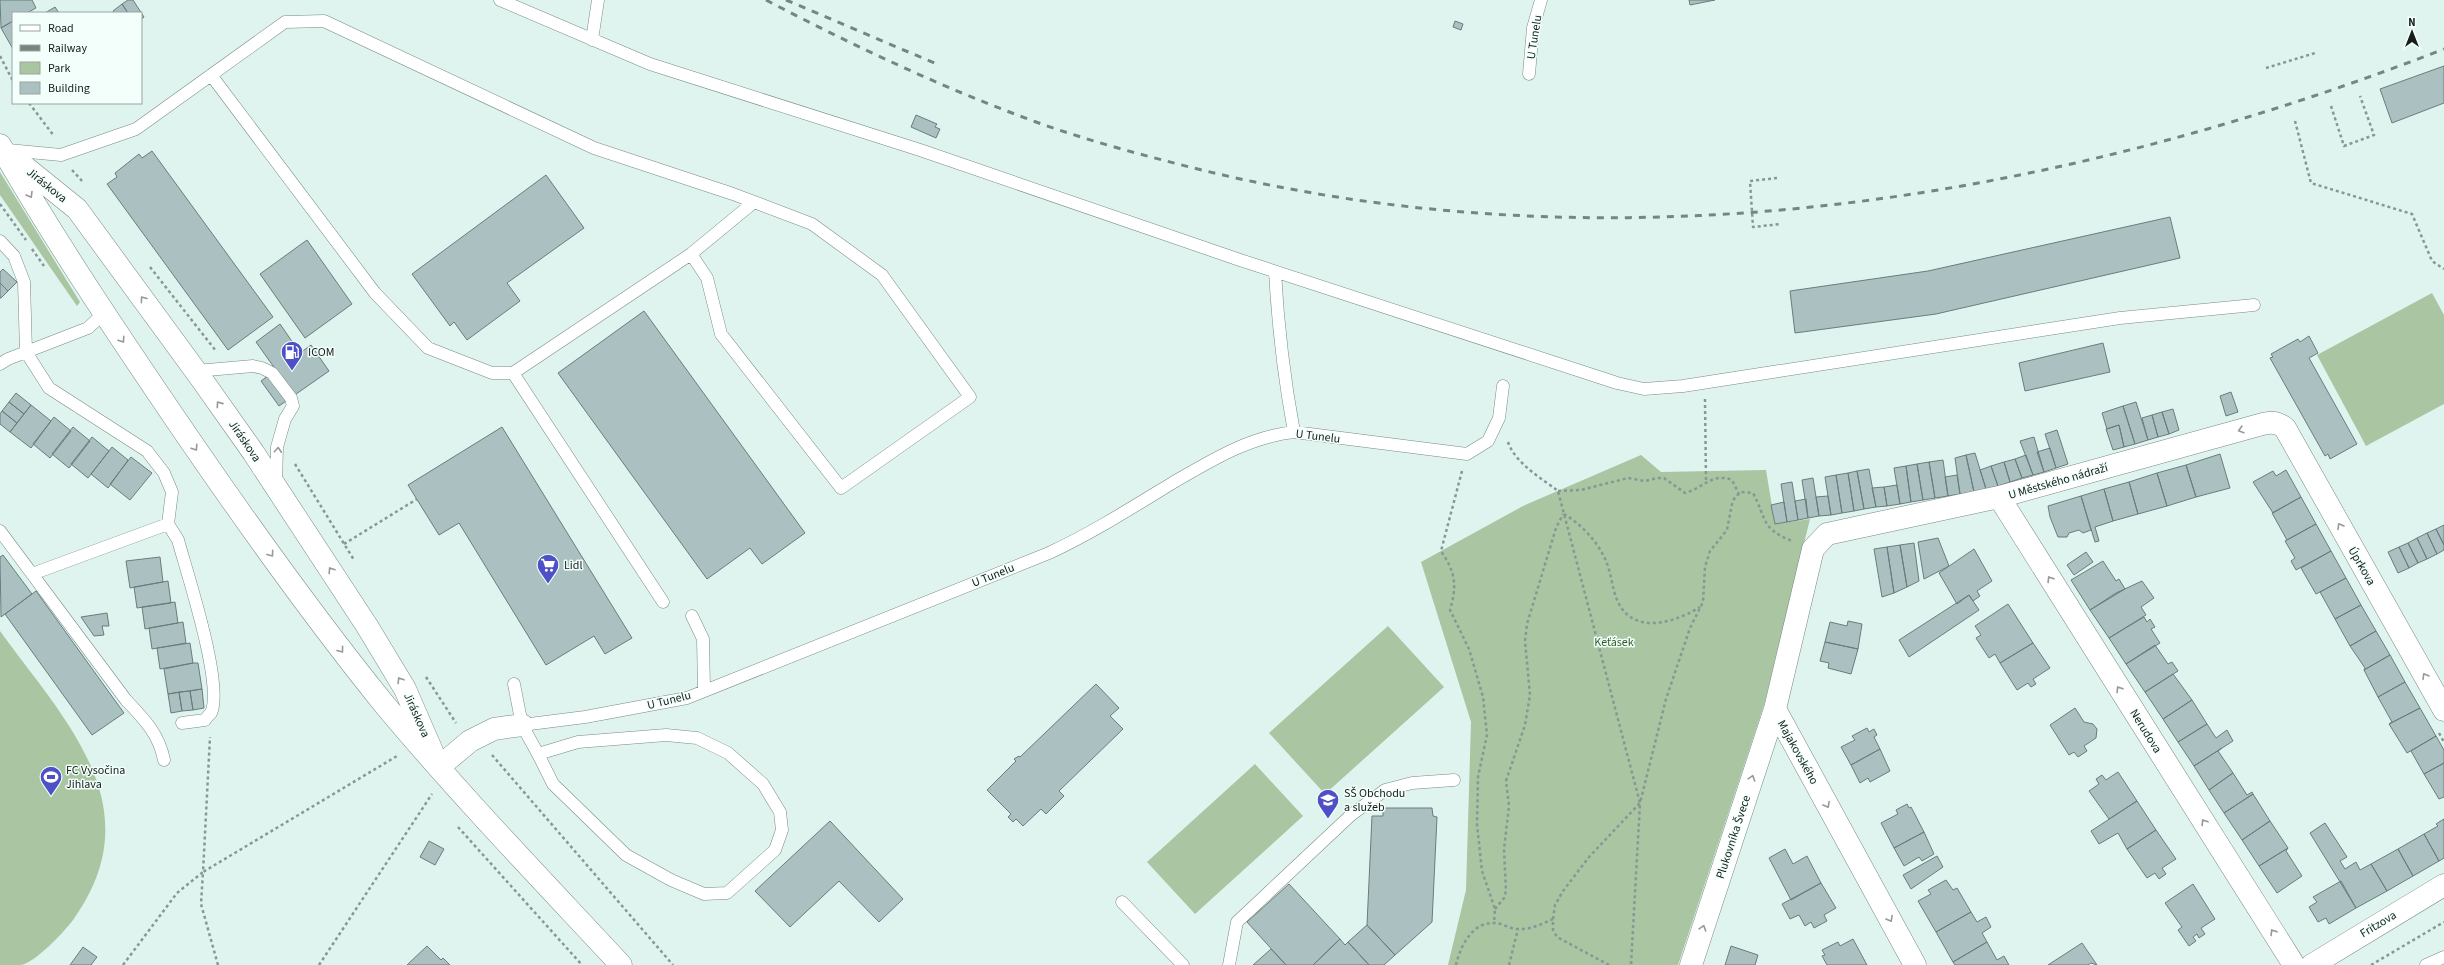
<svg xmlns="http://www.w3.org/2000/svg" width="2444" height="965" font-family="'Source Sans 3',sans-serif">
  <rect width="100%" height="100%" fill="#dff4ee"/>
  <path fill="#a9c5a2" d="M0 172 80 302 77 306 0 195Z
    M2432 293 2444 315V404L2366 446 2317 355Z
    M1641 455 1661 472 1766 470 1775 524 1810 519 1764 705 1678 965H1448L1466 890 1471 722 1421 562 1523 506Z
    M1388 626 1444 687 1325 794 1269 733Z
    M0 631C65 721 154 807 73 920 64 932 36 962 21 965 15 965 7 965 0 965Z
    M1255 764 1303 816 1195 914 1147 862Z"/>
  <path fill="#abc0c0" stroke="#697d7d" d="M0 0H32L36 8 27 13H13V21L1 28Z
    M128 0H133L144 17 141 20V13H128L122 4Z
    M1689 0H1715L1690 5Z
    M122 4 128 13H114L113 11Z
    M55 7 59 13H45Z
    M13 21V49L1 28Z
    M1455 21 1463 24 1461 30 1453 27Z
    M2444 66V103L2392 123 2380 89Z
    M916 115 937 124 935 127 940 129 936 138 911 127Z
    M152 151 273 317 228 350 107 184 117 177 115 173 139 154 142 158Z
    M546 175 584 228 507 283 520 301 467 340 454 322 450 326 412 274Z
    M2170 217 2180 258 1936 314 1795 333 1790 291 1928 271Z
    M307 240 352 304 305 338 260 274Z
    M3 269 17 282 8 291 0 283V272Z
    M0 283 8 291 1 298H0Z
    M644 311 805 533 762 564 750 548 707 579 558 373Z
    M280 324 300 353 311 345 329 371 279 406 261 381 276 370 256 342Z
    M2309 336 2318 353 2309 358 2357 444 2330 459 2328 454 2325 456 2270 358 2273 357 2271 354 2298 339 2300 342Z
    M2103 343 2110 372 2025 391 2019 363Z
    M2231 392 2238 412 2226 416 2220 396Z
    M16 393 31 405 24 414 9 402Z
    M9 402 24 414 17 423 2 411Z
    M2136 402 2148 440 2135 444 2123 406Z
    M31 405 51 421 31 448 10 432Z
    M2123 406 2135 444 2124 447 2119 425 2107 429 2102 413Z
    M2173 409 2179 430 2169 434 2162 412Z
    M2 411 17 423 10 432 0 424V414Z
    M2162 412 2169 434 2158 437 2152 415Z
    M2152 415 2158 437 2148 440 2142 418Z
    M54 417 71 431 50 458 33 444Z
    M2119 425 2124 447 2113 450 2106 429Z
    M73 427 90 441 69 468 52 454Z
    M502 427 632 638 605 654 594 636 546 665 459 523 439 535 408 485Z
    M2057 430 2068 464 2056 468 2045 434Z
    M92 437 109 451 88 478 71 464Z
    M2034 437 2044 472 2033 475 2020 441Z
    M112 447 128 460 108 488 91 474Z
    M2050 448 2056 468 2044 472 2037 452Z
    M1975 453 1986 489 1974 492 1966 455Z
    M2220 454 2230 488 2196 497 2186 465Z
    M1966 455 1974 492 1960 494 1955 458Z
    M2026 455 2033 475 2022 478 2015 459Z
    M131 457 152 473 130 500 110 484Z
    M2015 459 2022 478 2010 482 2004 462Z
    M1943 460 1948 496 1935 498 1929 462Z
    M1929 462 1935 498 1923 500 1917 464Z
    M2004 462 2010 482 1998 486 1991 466Z
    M1917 464 1923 500 1911 502 1906 466Z
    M2186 465 2196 497 2167 506 2157 473Z
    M1906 466 1911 502 1900 504 1894 468Z
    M1991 466 1998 486 1986 489 1980 470Z
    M1869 469 1876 507 1864 509 1857 471Z
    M2286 470 2301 497 2273 513 2253 482 2273 471 2276 476Z
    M1857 471 1864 509 1854 511 1848 473Z
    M1848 473 1854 511 1842 513 1836 475Z
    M2157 473 2167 506 2138 514 2129 482Z
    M1836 475 1842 513 1831 515 1825 477Z
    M1957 475 1960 494 1948 496 1945 477Z
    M1813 478 1819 516 1808 518 1802 480Z
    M1792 482 1798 520 1787 522 1781 484Z
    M2129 482 2138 514 2113 521 2104 489Z
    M1897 485 1900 504 1887 506 1884 487Z
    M1884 487 1887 506 1876 507 1872 488Z
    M2104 489 2113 521 2095 527 2099 541 2095 542 2081 496Z
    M1828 496 1831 515 1819 516 1816 497Z
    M2081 496 2091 530 2083 533 2079 530 2069 533 2067 537H2058L2050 517 2048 506Z
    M2301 497 2316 524 2287 540 2272 513Z
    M1806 499 1808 518 1798 520 1795 501Z
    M1784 502 1787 522 1775 524 1771 505Z
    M2316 524 2331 551 2296 570 2291 561 2295 558 2285 541Z
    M2444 525V545L2436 529Z
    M2436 529 2444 545V550L2437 554 2427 533Z
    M2427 533 2437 554 2427 559 2417 538Z
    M1938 538 1949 566 1924 579 1918 542Z
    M2417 538 2427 559 2418 563 2408 543Z
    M1914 543 1919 581 1907 587 1900 545Z
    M2408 543 2418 563 2409 568 2399 547Z
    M1900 545 1907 587 1894 593 1887 547Z
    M1887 547 1894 593 1882 597 1874 549Z
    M2399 547 2409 568 2398 573 2388 552Z
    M1974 549 1992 581 1977 591 1980 596 1973 601 1969 595 1957 604 1939 573Z
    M2331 551 2346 578 2316 594 2301 568Z
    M2086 552 2093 562 2074 575 2067 565Z
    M3 555 32 594 1 617 0 557Z
    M160 557 163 582 130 588 126 561Z
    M2103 561 2116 581 2119 579 2125 589 2090 610 2071 580Z
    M2346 578 2361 605 2335 619 2320 592Z
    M168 581 171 603 137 608 134 587Z
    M2142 581 2154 598 2141 607 2146 615 2109 638 2090 610 2116 593Z
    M36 591 124 713 92 735 5 614Z
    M1969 595 1979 610 1909 657 1899 640Z
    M175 602 178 623 145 629 142 607Z
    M2008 604 2033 643 2000 663 1995 654 1989 658 1976 638 1981 635 1975 626Z
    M2361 605 2376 631 2350 646 2335 619Z
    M107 613 109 626H102L104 635 94 636 81 617Z
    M2144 617 2147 622 2150 619 2155 627 2151 629 2160 643 2126 664 2109 638Z
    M1848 621 1862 624 1858 649 1825 642 1830 622 1847 626Z
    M183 622 186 643 152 649 149 628Z
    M2376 631 2390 655 2364 670 2365 668 2350 646Z
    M1825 642 1858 649 1851 674 1828 668 1829 663 1820 661Z
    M190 643 193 663 160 669 157 648Z
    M2033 643 2050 668 2033 679 2036 684 2031 687 2028 683 2017 690 2000 663Z
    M2155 645 2168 664 2172 662 2178 671 2145 692 2126 664Z
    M2390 655 2405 682 2378 697 2364 670Z
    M193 663H198L202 689 168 694 164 669Z
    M2173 674 2192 700 2163 719 2145 692Z
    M2405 682 2420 708 2389 724 2392 722 2378 697Z
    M1096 684 1119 708 1110 716 1123 729 1059 791 1064 796 1046 814 1041 809 1023 826 1016 819 1013 822 1008 817 1011 814 987 790 1016 761 1014 759 1019 756 1020 757Z
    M202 689 204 708 193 710 190 691Z
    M190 691 193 710 182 711 179 692Z
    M179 692 182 711 171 713 168 694Z
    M2192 700 2207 724 2178 742 2163 719Z
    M2075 708 2084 722 2093 724 2097 729 2096 738 2084 746 2087 751 2078 757 2074 752 2069 755 2050 725Z
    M2420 708 2436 736 2407 753 2389 724Z
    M2207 724 2216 738 2227 730 2233 741 2194 766 2178 742Z
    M1867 728 1869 732 1874 729 1877 735 1874 737 1880 749 1851 765 1841 747 1855 740 1852 736Z
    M2436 736 2444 750V763L2424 774 2411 751Z
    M2222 748 2218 751 2233 773 2209 790 2194 766Z
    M1880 749 1890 771 1870 782 1868 778 1860 783 1851 765Z
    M2444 763V797L2439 799 2424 774Z
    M2118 772 2137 801 2109 819 2089 791 2099 784 2096 779 2102 775 2106 780Z
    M2233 773 2247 795 2252 792 2253 794 2224 813 2209 790Z
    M2253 794 2270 821 2242 840 2224 813Z
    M2137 801 2156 830 2127 849 2118 833 2099 844 2091 831Z
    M1907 804 1909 808 1911 807 1924 832 1894 848 1881 823 1898 814 1896 810Z
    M1383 808H1432L1433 816 1437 817 1432 922 1395 955 1367 925 1372 816H1383Z
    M2444 819V858L2439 861 2424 834 2438 826 2436 824Z
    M830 821 903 899 879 922 839 881 790 927 755 891Z
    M2270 821 2288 848 2259 866 2242 840Z
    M2325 823 2347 857 2340 861 2345 869 2356 862 2360 870 2371 864 2387 891 2356 908 2310 833Z
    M2156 830 2176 859 2162 868 2166 874 2159 879 2155 873 2147 878 2127 849Z
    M1924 832 1934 854 1922 861 1919 857 1904 866 1894 848Z
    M2424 834 2439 861 2413 876 2398 849Z
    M429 841 444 849 435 865 420 857Z
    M2288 848 2286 851 2302 876 2277 893 2259 866Z
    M1785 849 1793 864 1807 856 1821 883 1791 900 1769 858Z
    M2398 849 2413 876 2387 891 2371 864Z
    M1937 856 1943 867 1911 889 1903 875Z
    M1946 880 1953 890 1957 888 1971 912 1936 932 1918 901 1931 894 1928 890Z
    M2341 881 2356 908 2329 924 2326 918 2318 922 2309 907 2317 902 2313 897Z
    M1821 883 1836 908 1824 915 1827 921 1814 928 1811 922 1805 926 1799 915 1790 919 1782 904Z
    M1289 884 1340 939 1313 965H1286L1247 922Z
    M2193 884 2215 919 2201 928 2205 934 2199 938 2197 934 2193 937 2196 941 2189 946 2178 930 2182 927 2165 903Z
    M1971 912 1977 922 1986 917 1991 927 1982 933 1987 942 1953 962 1936 932Z
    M1367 925 1395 955 1384 965H1369L1348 942Z
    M1340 939 1345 945 1348 942 1369 965H1313Z
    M1853 939 1867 965H1827L1822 956 1825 955 1822 950 1838 942 1840 946Z
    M1987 942 1997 960 2004 956 2009 965H1955L1953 962Z
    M2082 943 2097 965 2091 963 2088 965H2048Z
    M427 946 441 960 443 958 450 965H407Z
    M1731 946 1758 955 1755 965H1725Z
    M83 947 97 957 91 965H70Z
    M1271 949 1286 965H1253Z"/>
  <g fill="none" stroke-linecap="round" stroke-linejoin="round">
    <g stroke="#788a86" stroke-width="13">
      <path id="lane" d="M500 0 650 64 920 150 1237 259 1617 383 1644 389 1683 386 2120 318 2254 305
        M592 40 598 0
        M1529 74 1533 28 1541 0
        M211 75 375 293 428 348 492 373H513L691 254 754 202
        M8 150 61 155 136 129 285 22 324 21 594 148 733 194 812 224 882 275 970 397 841 488 721 334 707 278 691 254
        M0 241 14 256 24 282 26 352 49 388 147 451 164 473 172 492 168 524 32 574
        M1275 272C1278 326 1284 378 1294 432
        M0 364 8 359 88 328 104 313
        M196 371 253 366 262 368 272 373 291 398 293 406 285 419 277 447 276 483
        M513 373 663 602
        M168 524 178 540C187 573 224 685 211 713 209 715 206 718 205 720L182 723
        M0 531 126 700C144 719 159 734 164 760
        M692 616 703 639 704 689
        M514 684 522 725 538 754 578 742 666 735 697 738 728 753 763 784 780 812 782 830 775 850 727 893 704 894 671 880 626 855 553 784 538 754
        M522 725 585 717 687 698 1049 553C1092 533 1133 507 1174 482 1212 460 1249 437 1294 432L1467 454 1488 441 1499 418 1503 386
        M1122 902 1183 965
        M1229 965 1237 922 1351 815 1385 790 1412 783 1454 780
        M2426 965 2444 957"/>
    </g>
    <g stroke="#788a86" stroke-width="23">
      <path id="street" d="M1999 497 2294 965
        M1775 709 1915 965
        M439 767 470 741 494 729 522 725
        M1691 965 1775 709 1813 549 1827 534 1999 497 2259 425C2269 422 2276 421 2285 428L2444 710"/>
    </g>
    <g stroke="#788a86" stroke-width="23">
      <path id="secondary" d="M0 145C52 236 111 324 170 411 238 511 308 610 384 704 459 794 541 879 621 965
        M15 159 77 209 200 377 253 452 367 626 405 689 432 751
        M2312 965 2444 885"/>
    </g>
    <path stroke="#889793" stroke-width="2.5" stroke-dasharray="3 3" stroke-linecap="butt" d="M0 56 13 81
      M2266 68 2315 53
      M29 103 54 136
      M2331 106 2344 146 2374 135 2360 96
      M2295 121 2311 183 2412 214 2432 261 2444 269
      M72 170 82 181
      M1777 178 1750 181 1753 227 1781 224
      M0 204 26 240
      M32 249 44 266
      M150 267 216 351
      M1705 399 1706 481
      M1508 442C1515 463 1541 478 1558 491L1640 803 1631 965
      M295 464 354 560
      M1462 471 1441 551C1456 573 1457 586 1450 610L1469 649 1483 697 1487 735 1478 777 1477 825 1482 871 1495 909 1494 923
      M1558 491 1581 490 1628 478 1645 481 1657 478H1664L1685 493C1702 489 1712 472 1732 480L1739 494
      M1564 514C1581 524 1598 542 1606 561 1612 575 1612 591 1619 604 1636 636 1678 621 1700 607
      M344 544 417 499
      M426 677 456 723
      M2439 733 2444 742
      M492 755 673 965
      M458 827 582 965
      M1495 909 1504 898 1506 891 1504 849 1509 806 1506 781 1525 725 1530 695 1525 641 1527 624 1556 528 1563 514
      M123 965 177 893 203 872 210 737
      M218 965 201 904 203 872 397 756
      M319 965 432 794
      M1456 965C1460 947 1472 922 1494 923 1502 923 1510 929 1518 929 1530 930 1542 924 1553 919
      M1509 965 1518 929
      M1609 965 1557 937 1553 930V919L1555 905 1563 891 1589 857 1640 803 1666 699 1690 628 1703 602 1705 567 1710 551 1727 530 1732 504 1735 497 1741 492 1753 493C1767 519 1760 528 1792 541
      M2371 965 2444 922"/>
    <use href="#lane" stroke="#fff" stroke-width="12"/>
    <use href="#street" stroke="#fff" stroke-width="22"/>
    <use href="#secondary" stroke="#fff" stroke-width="22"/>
    <path stroke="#778581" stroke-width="3" stroke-dasharray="7 7" stroke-linecap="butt" d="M766 0C854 46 943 88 1036 122 1083 139 1131 152 1178 164 1600 274 2043 205 2444 49
      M786 0 939 65"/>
  </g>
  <defs><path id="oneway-chevron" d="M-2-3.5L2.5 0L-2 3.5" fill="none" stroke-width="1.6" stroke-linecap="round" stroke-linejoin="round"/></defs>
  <g stroke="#969998">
    <use href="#oneway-chevron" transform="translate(30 195) rotate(59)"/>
    <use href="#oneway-chevron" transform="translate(143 299) rotate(-127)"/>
    <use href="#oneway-chevron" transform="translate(122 340) rotate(56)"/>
    <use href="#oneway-chevron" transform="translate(219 404) rotate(-125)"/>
    <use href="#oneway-chevron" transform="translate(2241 430) rotate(164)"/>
    <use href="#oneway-chevron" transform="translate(195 448) rotate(56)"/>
    <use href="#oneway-chevron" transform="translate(278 450) rotate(-86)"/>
    <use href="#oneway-chevron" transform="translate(2340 526) rotate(-120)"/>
    <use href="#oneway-chevron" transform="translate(271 554) rotate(54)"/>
    <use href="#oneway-chevron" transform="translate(331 570) rotate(-123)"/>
    <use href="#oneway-chevron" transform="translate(2050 579) rotate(-122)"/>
    <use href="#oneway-chevron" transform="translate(341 650) rotate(53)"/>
    <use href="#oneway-chevron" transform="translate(2425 676) rotate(-120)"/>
    <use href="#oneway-chevron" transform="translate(400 680) rotate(-122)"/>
    <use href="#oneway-chevron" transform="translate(2119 689) rotate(-122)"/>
    <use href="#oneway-chevron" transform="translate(1752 778) rotate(-72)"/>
    <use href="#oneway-chevron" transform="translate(1827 805) rotate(61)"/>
    <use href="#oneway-chevron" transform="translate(2204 822) rotate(-122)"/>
    <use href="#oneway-chevron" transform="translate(1890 919) rotate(61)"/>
    <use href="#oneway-chevron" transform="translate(1703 928) rotate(-72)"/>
    <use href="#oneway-chevron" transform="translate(2273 932) rotate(-122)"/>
  </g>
  <defs>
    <g id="fuel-pin" transform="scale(1.15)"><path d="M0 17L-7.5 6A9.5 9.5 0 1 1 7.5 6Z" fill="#4d50c6" stroke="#f2fffb"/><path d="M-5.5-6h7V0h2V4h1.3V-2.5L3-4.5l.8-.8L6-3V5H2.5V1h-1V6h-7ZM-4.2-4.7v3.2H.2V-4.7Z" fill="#fff"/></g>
    <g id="supermarket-pin" transform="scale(1.15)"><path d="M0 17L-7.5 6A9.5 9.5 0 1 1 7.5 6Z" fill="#4d50c6" stroke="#f2fffb"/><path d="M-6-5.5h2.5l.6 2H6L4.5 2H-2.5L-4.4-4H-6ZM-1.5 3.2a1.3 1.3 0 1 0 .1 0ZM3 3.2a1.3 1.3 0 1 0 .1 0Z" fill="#fff"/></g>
    <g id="stadium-pin" transform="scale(1.15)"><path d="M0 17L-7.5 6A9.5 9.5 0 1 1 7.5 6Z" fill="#4d50c6" stroke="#f2fffb"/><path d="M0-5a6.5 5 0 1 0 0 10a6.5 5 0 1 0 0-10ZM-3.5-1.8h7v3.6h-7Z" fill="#fff"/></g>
    <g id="university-pin" transform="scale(1.15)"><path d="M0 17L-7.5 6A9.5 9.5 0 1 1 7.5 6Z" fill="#4d50c6" stroke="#f2fffb"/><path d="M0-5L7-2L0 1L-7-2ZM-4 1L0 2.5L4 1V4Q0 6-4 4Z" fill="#fff"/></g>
  </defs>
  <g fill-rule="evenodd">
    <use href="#fuel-pin" x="292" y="352"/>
    <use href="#supermarket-pin" x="548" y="565"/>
    <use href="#stadium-pin" x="51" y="777"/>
    <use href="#university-pin" x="1328" y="800"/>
  </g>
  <g text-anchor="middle" stroke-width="3" stroke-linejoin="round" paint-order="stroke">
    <g font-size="12" fill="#161d1b" stroke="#f2fffb">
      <text transform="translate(1534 37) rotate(-81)" y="4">U Tunelu</text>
      <text transform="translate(47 185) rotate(39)" y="4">Jiráskova</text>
      <text transform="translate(1318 436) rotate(7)" y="4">U Tunelu</text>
      <text transform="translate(245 441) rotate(56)" y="4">Jiráskova</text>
      <text transform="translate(2058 481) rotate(-16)" y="4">U Městského nádraží</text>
      <text transform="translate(2362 566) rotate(60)" y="4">Úprkova</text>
      <text transform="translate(993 575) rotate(-22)" y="4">U Tunelu</text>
      <text transform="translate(669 700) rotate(-14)" y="4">U Tunelu</text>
      <text transform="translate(417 715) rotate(66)" y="4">Jiráskova</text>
      <text transform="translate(2146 731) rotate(58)" y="4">Nerudova</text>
      <text transform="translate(1798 752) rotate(61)" y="4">Majakovského</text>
      <text transform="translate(1733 837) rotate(-72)" y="4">Plukovníka Švece</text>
      <text transform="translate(2378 924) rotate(-31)" y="4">Fritzova</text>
    </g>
    <g font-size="12" fill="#161d1b" stroke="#f2fffb" text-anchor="start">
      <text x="308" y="356">ICOM</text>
      <text x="564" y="569">Lidl</text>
      <text x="66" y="774">FC Vysočina<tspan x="66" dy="14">Jihlava</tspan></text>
      <text x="1344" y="797">SŠ Obchodu<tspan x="1344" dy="14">a služeb</tspan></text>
    </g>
    <g font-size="12" fill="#345c29" stroke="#f2fffb">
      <text x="1614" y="646">Keťásek</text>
    </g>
  </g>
  <rect x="12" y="12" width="130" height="92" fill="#f2fffb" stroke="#9aa5a1"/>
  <rect x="20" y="25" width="20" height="6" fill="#ffffff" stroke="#9aa5a1"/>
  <text x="48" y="32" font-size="12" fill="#161d1b">Road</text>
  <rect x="20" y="45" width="20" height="6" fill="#778581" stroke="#9aa5a1"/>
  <text x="48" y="52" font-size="12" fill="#161d1b">Railway</text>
  <rect x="20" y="62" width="20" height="12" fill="#a9c5a2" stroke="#9aa5a1"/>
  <text x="48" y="72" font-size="12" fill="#161d1b">Park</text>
  <rect x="20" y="82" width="20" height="12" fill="#abc0c0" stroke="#9aa5a1"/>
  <text x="48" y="92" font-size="12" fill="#161d1b">Building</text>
  <g transform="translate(2412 32)" stroke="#f2fffb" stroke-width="3" paint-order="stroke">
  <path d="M0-3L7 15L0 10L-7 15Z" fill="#161d1b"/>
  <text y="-6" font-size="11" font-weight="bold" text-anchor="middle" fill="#161d1b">N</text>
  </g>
</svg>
